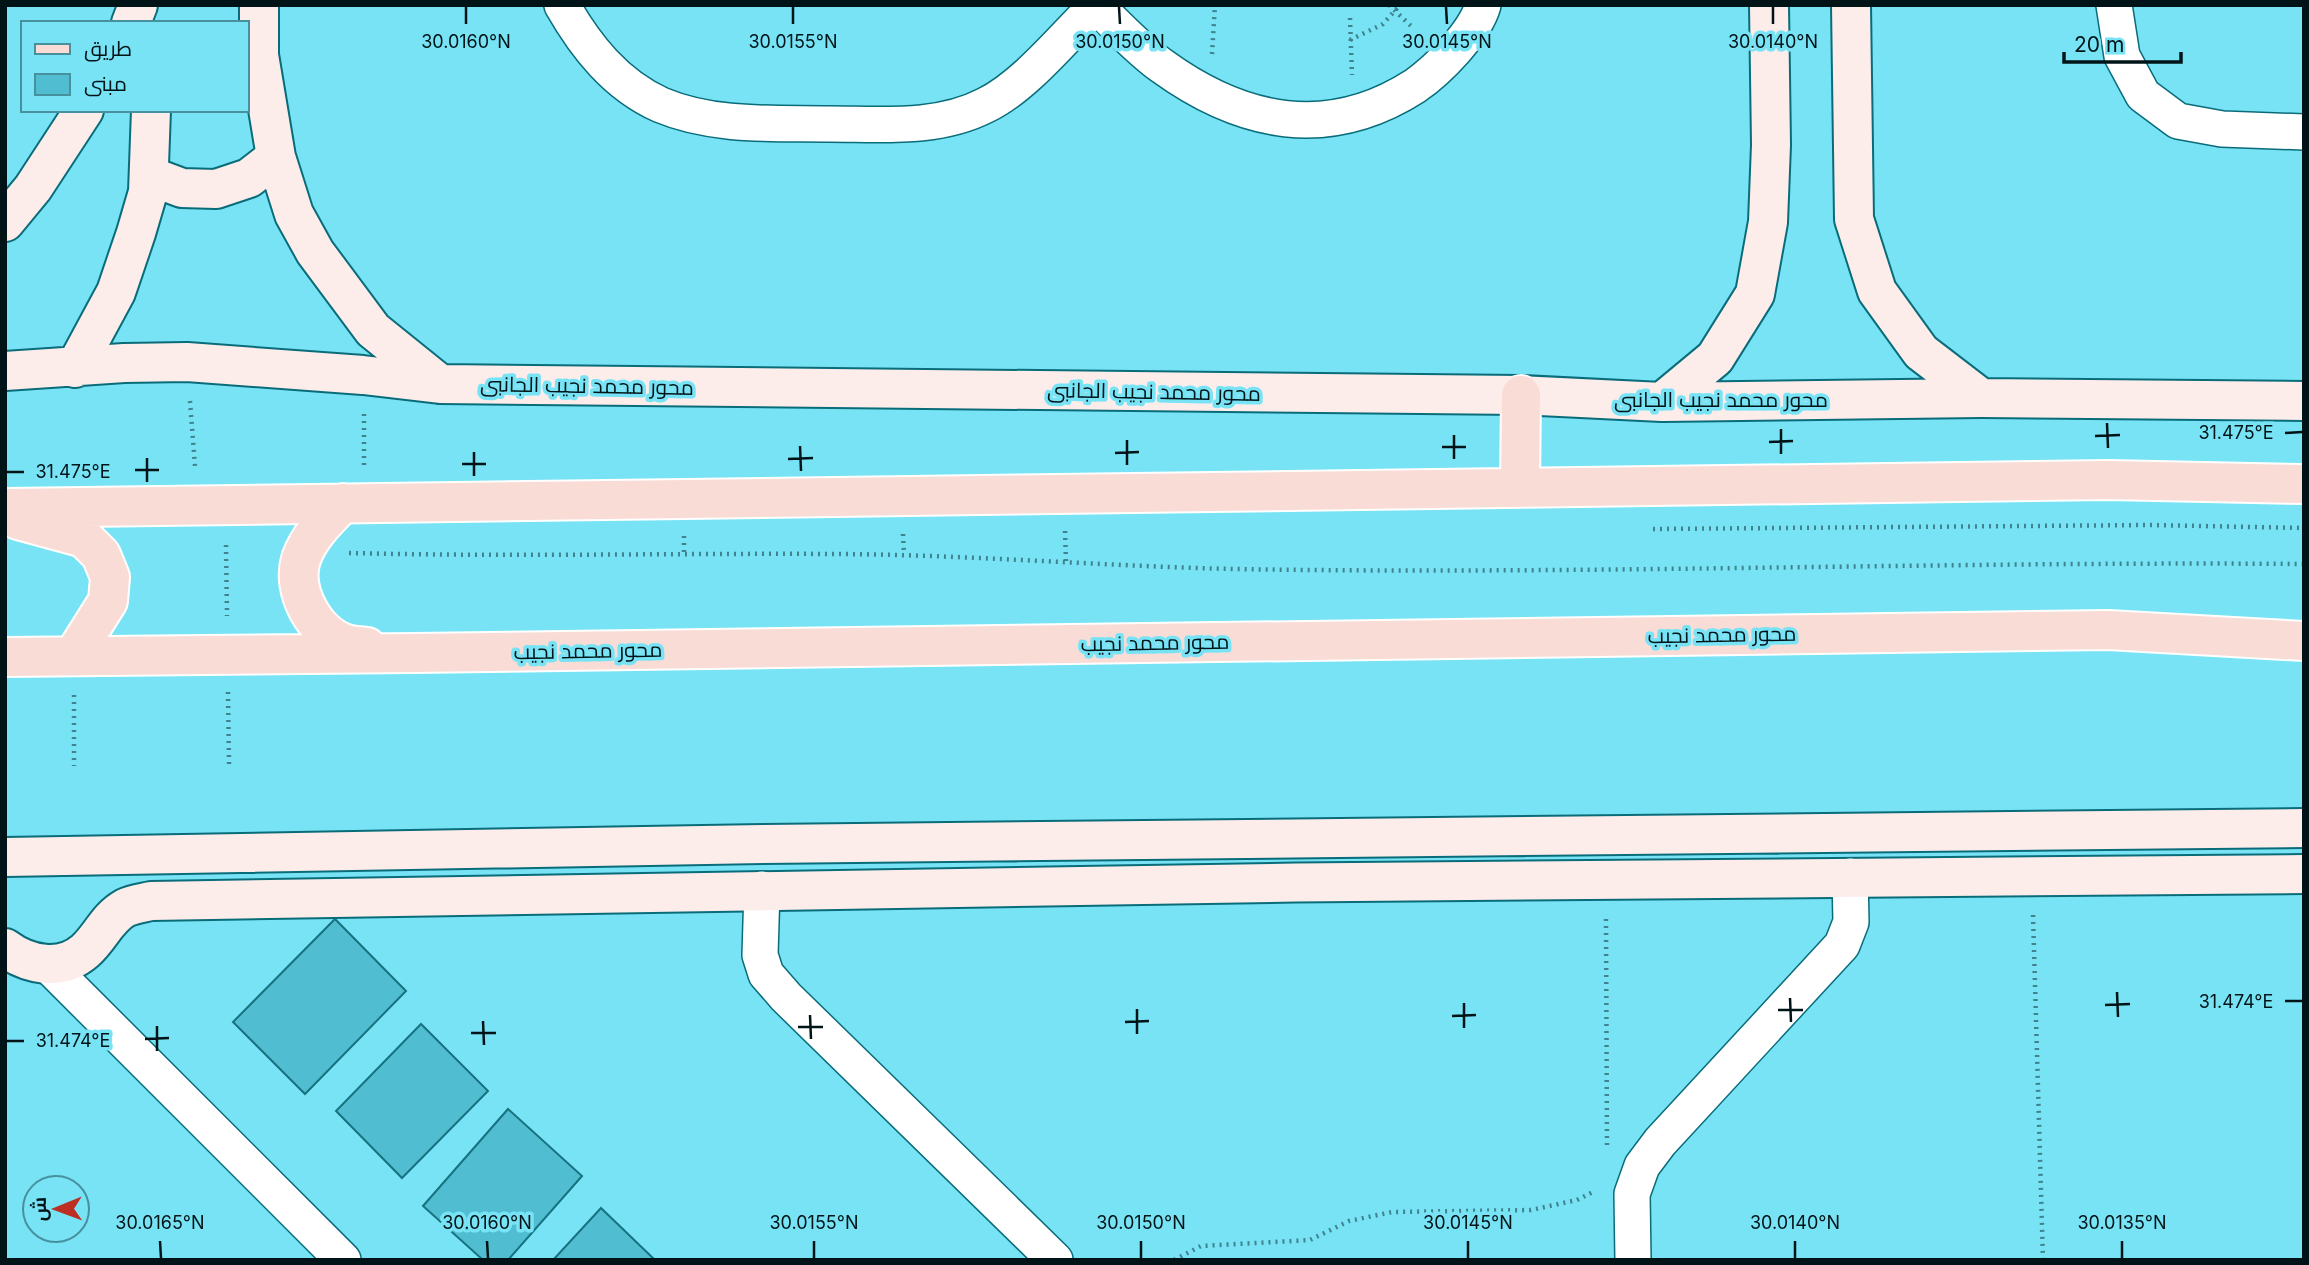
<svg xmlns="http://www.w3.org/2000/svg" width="2309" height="1265" font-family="Inter,Cairo,sans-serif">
  <rect width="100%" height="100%" fill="#77e3f5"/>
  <path fill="#50bed0" stroke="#177280" stroke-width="2" d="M335 919 406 991 305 1094 233 1022Z
    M421 1024 488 1091 402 1178 336 1111Z
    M508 1109 582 1176 508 1260H483L423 1206Z
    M601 1208 655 1260H553Z"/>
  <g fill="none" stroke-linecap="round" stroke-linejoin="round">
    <g stroke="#0a6c79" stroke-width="38">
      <path id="street" d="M562 5C586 47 616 85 661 105 713 127 774 123 829 124 881 124 938 130 986 105 1025 86 1064 37 1096 6
        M1095 5C1117 25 1138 49 1162 66 1242 124 1328 142 1415 86 1438 70 1475 33 1483 5
        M2114 5 2122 56 2143 95 2178 121 2222 129 2304 132
        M762 889 760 955 766 974 786 997 1055 1260
        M47 964 343 1260
        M1633 1260 1632 1194 1642 1166 1660 1142 1842 945 1851 922 1850 876"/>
    </g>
    <g stroke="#0a6c79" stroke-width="42">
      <path id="secondary" d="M259 5V55L276 157 294 214 315 252 373 330 440 384
        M1851 5 1854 219 1877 291 1921 352 1981 398
        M131 23 138 5
        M150 176 182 188 216 189 249 178 276 157
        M5 222 33 188 84 110
        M75 368 116 292 136 233 148 192 151 110
        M5 371 124 363 187 362 363 375 440 384 1521 395 1662 402 1981 398 2304 401
        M1662 402 1715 358 1755 294 1768 222 1771 145 1769 5
        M5 857 763 844 2304 828
        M5 948C28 965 61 972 85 951 100 938 107 918 125 908 133 904 143 903 151 901 869 886 1586 878 2304 874"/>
    </g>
    <g stroke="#fff" stroke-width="42">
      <path id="primary" d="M1520 487 1521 395
        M343 503C326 520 309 536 301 559 291 591 315 634 346 644 352 646 361 646 367 647
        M5 508 2108 480 2304 484
        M18 520 84 538 101 555 110 577 108 601 74 655
        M5 657 414 653 2108 630 2304 641"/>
    </g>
    <path stroke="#40838e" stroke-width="4.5" stroke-dasharray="2 5" stroke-linecap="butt" d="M1389 5 1411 26
      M1350 18 1352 75
      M1350 40 1383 24 1400 5
      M1212 54 1215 5
      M190 401 195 466
      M364 414V465
      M1653 529 2150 525 2304 528
      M1065 531 1066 562
      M903 534 904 554
      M684 536V553
      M226 545 227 616
      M349 553C512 557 676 553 840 554 971 555 1102 566 1233 569 1590 575 1947 561 2304 564
      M228 692 229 764
      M74 695V766
      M2033 915 2043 1260
      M1606 919 1607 1148
      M1174 1260 1201 1246 1310 1240 1349 1221 1392 1212 1531 1210 1577 1200 1595 1191"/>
    <use href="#street" stroke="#fff" stroke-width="35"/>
    <use href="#secondary" stroke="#fcedeb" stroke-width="38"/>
    <use href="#primary" stroke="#fadcd6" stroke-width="38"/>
  </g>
  <path fill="none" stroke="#001418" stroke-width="2.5" d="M466 7V24M793 7V24M1119 7 1120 24M1446 7 1447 24M1773 7V24M2107 423 2108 448M1781 429V454M2285 433 2302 432M1454 435V459M2095 436 2120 435M1127 440V465M1769 442 1793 441M800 446 801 471M1442 447H1466M474 452V476M1115 453 1139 452M147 458V482M788 459 813 458M462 464H486M135 470H159M7 472H24M2117 992 2118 1017M1790 998 1791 1022M2285 1001H2302M1464 1003V1028M2105 1005 2130 1004M1137 1009V1034M1778 1010H1803M810 1015 811 1039M1452 1016 1476 1015M483 1021 484 1045M1125 1022 1149 1021M157 1026V1051M798 1027H823M471 1033H496M145 1039 169 1038M7 1041H24M160 1241 161 1258M487 1241 488 1258M814 1241V1258M1141 1241V1258M1468 1241V1258M1795 1241V1258M2122 1241V1258"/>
  <g text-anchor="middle" stroke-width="7" stroke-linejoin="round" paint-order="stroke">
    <g font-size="21" fill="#001418" stroke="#77e3f5">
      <text transform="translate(587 386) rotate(1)" y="7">محور محمد نجيب الجانبى</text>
      <text transform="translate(1154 392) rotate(1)" y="7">محور محمد نجيب الجانبى</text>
      <text x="1721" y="407">محور محمد نجيب الجانبى</text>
      <text transform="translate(1722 635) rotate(-1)" y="7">محور محمد نجيب</text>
      <text transform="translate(1155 643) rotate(-1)" y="7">محور محمد نجيب</text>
      <text transform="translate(588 651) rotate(-1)" y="7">محور محمد نجيب</text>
    </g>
  </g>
  <g font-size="18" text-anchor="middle" fill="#001418" stroke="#77e3f5" stroke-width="7" stroke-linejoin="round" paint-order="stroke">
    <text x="466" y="48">30.0160°N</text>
    <text x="793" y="48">30.0155°N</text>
    <text x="1120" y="48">30.0150°N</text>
    <text x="1447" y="48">30.0145°N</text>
    <text x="1773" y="48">30.0140°N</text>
    <text x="2236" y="439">31.475°E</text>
    <text x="73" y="478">31.475°E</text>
    <text x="2236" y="1008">31.474°E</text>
    <text x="73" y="1047">31.474°E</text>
    <text x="160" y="1229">30.0165°N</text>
    <text x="487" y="1229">30.0160°N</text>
    <text x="814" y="1229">30.0155°N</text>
    <text x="1141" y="1229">30.0150°N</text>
    <text x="1468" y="1229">30.0145°N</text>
    <text x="1795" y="1229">30.0140°N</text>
    <text x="2122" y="1229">30.0135°N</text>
  </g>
  <rect width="2309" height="1265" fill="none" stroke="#001418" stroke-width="14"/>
  <rect x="21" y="21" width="228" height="91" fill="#77e3f5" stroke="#47909d" stroke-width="2"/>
  <rect x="35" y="44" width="35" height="10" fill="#fadcd6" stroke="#47909d" stroke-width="2"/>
  <text x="84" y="56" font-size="21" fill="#001418">طريق</text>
  <rect x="35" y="74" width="35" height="21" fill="#50bed0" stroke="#47909d" stroke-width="2"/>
  <text x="84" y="91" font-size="21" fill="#001418">مبنى</text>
  <g transform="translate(56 1209) rotate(269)"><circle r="33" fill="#77e3f5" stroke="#47909d" stroke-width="2"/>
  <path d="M0-5L12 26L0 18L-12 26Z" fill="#bc2f22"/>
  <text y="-10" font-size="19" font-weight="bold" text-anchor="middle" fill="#001418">ش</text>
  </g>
  <path d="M2064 52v10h117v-10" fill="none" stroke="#001418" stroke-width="3.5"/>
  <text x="2074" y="52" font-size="21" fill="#001418" stroke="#77e3f5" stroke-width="5" paint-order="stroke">20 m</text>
</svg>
